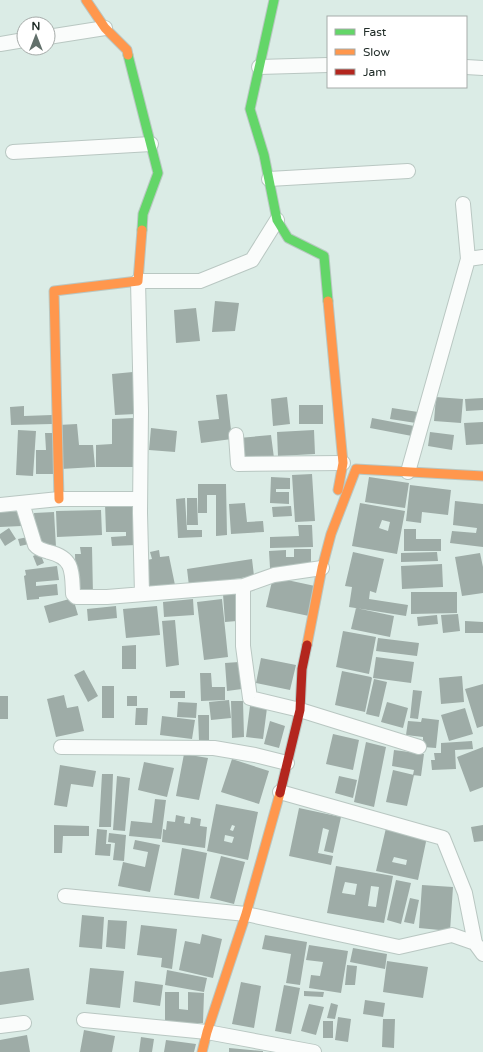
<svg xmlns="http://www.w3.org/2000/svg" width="483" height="1052" font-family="'Varela Round',sans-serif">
  <rect width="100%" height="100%" fill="#dbece6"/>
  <path fill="#9eaca7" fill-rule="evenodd" d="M215 301 239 303 235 331 212 332Z
    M196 308 200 341 176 343 174 310Z
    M133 372 136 414 115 415 112 374Z
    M227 394 232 439 201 443 198 421 219 419 216 395Z
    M287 397 290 424 273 426 271 399Z
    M436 397 463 399 461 423 434 421Z
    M483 398V410L466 411 465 399Z
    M299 405H323V424H299Z
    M24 406V416L52 415V424L11 425 10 407Z
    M392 408 418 412 416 423 390 419Z
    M133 418V467H96V445L112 444V419Z
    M372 418 414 426 412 436 370 428Z
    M483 422V444L466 445 464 423Z
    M77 424 79 445H93L95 467 61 469 58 425Z
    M151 428 177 431 175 452 149 450Z
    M18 430 36 431 33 476 16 475Z
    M314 430 315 454 278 456 277 432Z
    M430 432 454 435 452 450 428 446Z
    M45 433H54L55 474H36V450H46Z
    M271 435 274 458 242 461 239 438Z
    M312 474 315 521 295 522 292 475Z
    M271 477 290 478V489H276V492H289V504L270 503Z
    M369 477 409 483 405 508 365 502Z
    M198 484H226L227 535 216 536V495H207V513H198Z
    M410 485 451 490 448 515 422 512 421 523 406 521Z
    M185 498 187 530H202V537L178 538 176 499Z
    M187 498H197L198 525H187Z
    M455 501 483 504V547L450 543 452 531 476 533 477 528 453 525Z
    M133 503 136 545 112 546 111 537 126 536V532H106L105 504Z
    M245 503 247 522 263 521 264 532 231 534 229 504Z
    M360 503 405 511 397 554 352 546ZM382 520 390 522 388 531 379 528Z
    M291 506 292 516 273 517 272 507Z
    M101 510 102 535 57 537 56 511Z
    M21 511 22 526 0 527V512Z
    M54 512 56 547 36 548 34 513Z
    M298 525H312L313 547 270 548V537L299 536Z
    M9 528 16 539 5 546 0 538V534Z
    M404 529H416V539H441V551H404Z
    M28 537 29 544 20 546 18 539Z
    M80 547H92L93 595 76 596 75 554H81Z
    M294 549H311V566L270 568 269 551 286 550V557H294Z
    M159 550 160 557 169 556 175 585 148 590 142 561 152 559 150 552Z
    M353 552 384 559 376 593 370 591 369 599 408 605 406 616 349 607 352 587 345 586Z
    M437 552 438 561 401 562V553Z
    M40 553 44 563 37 566 33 556Z
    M480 553 483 567V593L462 596 455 557Z
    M252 559 254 576 189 586 187 569Z
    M442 564 443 587 402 589 401 566Z
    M57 566 59 580 36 582V586L57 584 58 595 39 597V599L27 600 24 576 26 575 25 570Z
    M273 577 315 586 309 616 266 607Z
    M411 592H457V613L411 614Z
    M235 593 237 621 225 622 223 594Z
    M73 598 78 615 49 623 44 606Z
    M193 599 194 615 164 617 163 602Z
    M222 599 228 657 204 660 197 602Z
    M116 606 117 618 88 621 87 609Z
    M157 606 160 635 126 638 123 609Z
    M356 608 394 616 390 637 351 629Z
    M458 614 460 631 443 633 441 615Z
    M437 615 438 624 418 626 417 617Z
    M175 620 179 665 166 667 162 621Z
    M465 621 483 622V633H465Z
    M343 631 376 637 369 674 336 667Z
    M378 638 419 643 417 656 376 651Z
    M136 645V669H122V646Z
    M376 657 414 662 411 683 373 678Z
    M261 658 296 665 290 690 256 683Z
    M239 662 242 689 227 691 225 663Z
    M84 670 98 696 88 702 74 675Z
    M342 671 371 677 372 678 365 712 335 705Z
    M200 673H211L212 687H225V700L201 701Z
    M462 676 464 702 441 704 439 678Z
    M374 679 387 682 379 717 366 714Z
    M483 684V726L477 728 465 689Z
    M102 686H114V718H102Z
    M413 690 422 691 418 719 410 718Z
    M170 691H185V698H170Z
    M64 695 67 708 78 706 84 731 56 737 47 699Z
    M0 696H8V719H0Z
    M127 696H137V706H127Z
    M229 700 231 718 211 720 209 702Z
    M231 701H243L244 737 232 738Z
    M178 702 197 703 196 718 177 717Z
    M387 702 408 708 403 728 381 722Z
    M250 706 267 708 263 739 246 737Z
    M136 708H148L147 725H135Z
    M465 708 473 734 449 741 441 715Z
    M198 715H209V741H199Z
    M162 716 195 720 192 739 160 735Z
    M422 718 439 720 436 748 423 747V737L406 735 408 721 421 722Z
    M270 721 285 726 279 748 264 744Z
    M333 734 359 740 353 770 326 764Z
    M472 741 473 749 455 750 456 769 432 770 431 760H435L434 753H441V743Z
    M366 742 386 747 374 807 354 802Z
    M483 747V787L470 792 457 757Z
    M394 750 424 754 421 776 413 775 414 770 392 766Z
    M184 754 208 758 199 800 176 796Z
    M232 759 269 771 259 804 221 792Z
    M144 762 174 768 167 797 138 790Z
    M60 765 96 771 93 787 71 784 67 807 54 805Z
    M393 770 414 775 407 806 386 802Z
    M102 774H113L111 827H99Z
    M117 776 130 778 125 831 113 830Z
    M339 776 357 780 353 798 335 793Z
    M155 799 166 800 161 839 129 836 131 821 152 823Z
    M216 804 258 812 248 860 207 851ZM232 825 235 826 233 831 230 830ZM225 835 234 837 232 843 224 841Z
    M299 808 341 817 333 853 324 851 329 830 323 828 318 853 333 856 331 865 289 856Z
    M176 815 185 817 184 823 190 824 191 817 201 819 200 826 207 827 205 848 162 842 163 829 166 830 167 821 175 822Z
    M54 825 89 826V836H63L62 853H54Z
    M483 825V841L474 842 471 827Z
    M386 828 427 837 418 880 376 871ZM394 857 407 860 406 865 392 862Z
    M97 829 107 830 106 844H111L110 856 95 855Z
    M109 833 126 835 124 861 113 860 115 843 108 842Z
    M135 840 160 845 150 892 118 886 123 862 145 867 148 852 133 849Z
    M182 848 207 853 199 899 174 895Z
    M221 856 245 862 234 904 210 898Z
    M336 866 393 876 384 923 327 913ZM345 882 357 884 355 895 342 893ZM371 886 379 887 376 907 368 906Z
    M396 880 411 883 401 924 387 920Z
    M422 885 453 887 450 931 419 928Z
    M410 898 419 900 414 924 404 922Z
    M82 915 104 917 102 949 79 947Z
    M108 920 127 921 125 949 106 947Z
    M141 925 177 929 172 969 161 967 162 958 137 955Z
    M202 934 222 939 213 978 179 970 185 941 200 944Z
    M265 935 307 942 300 985 286 983 291 954 262 949Z
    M309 945 348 951 341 993 309 988 311 975 320 976 323 962 306 960Z
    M353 948 387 954 385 969 350 962Z
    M387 961 428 967 423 998 383 992Z
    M347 965 357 966 355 985H345Z
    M29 968 34 1000 0 1005V972Z
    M90 968 124 971 120 1008 86 1004Z
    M167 970 207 978 204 992 165 985Z
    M135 981 163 985 160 1006 133 1002Z
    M241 982 261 986 254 1028 232 1024Z
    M284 985 300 988 291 1034 275 1031Z
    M304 991 324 992 323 997 304 996Z
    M165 992H179V1009L188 1010V992L204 993 203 1023H165Z
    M365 1000 385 1003 383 1017 363 1014Z
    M331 1003 338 1005 335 1019 327 1018Z
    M309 1004 324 1007 316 1035 301 1031Z
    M338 1017 351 1019 348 1042 335 1040Z
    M383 1019H395L394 1048 382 1047Z
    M323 1021H333V1038H323Z
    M84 1030 115 1036 112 1052H80Z
    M27 1035 30 1052H0V1040Z
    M141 1037 154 1039 152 1052H139Z
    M166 1040 196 1044 194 1052H164Z
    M229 1048 263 1051V1052H229Z"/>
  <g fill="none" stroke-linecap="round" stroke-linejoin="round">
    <g stroke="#b9c7c2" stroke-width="16">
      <path id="street" d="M48 37 105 28
        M0 44 24 40
        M259 67 328 65
        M466 67 483 68
        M13 152 151 144
        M269 179 408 171
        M463 204 468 259
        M236 435 238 464 343 463
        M408 472 468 259 483 257
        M22 503 35 545C39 550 43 550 49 552 74 558 72 572 73 594L76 597H107L243 586 274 575 322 568
        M0 505 59 499H140
        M243 586V646L250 698 300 710 419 747
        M142 594 140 513 141 411 138 281H200L252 260 277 220
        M61 747 214 748 255 755 287 763
        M280 792 443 838 465 893 475 943
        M65 896 246 914 399 947 452 935 475 943 483 954
        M84 1020 207 1032 314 1052
        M0 1026 24 1023"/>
    </g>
    <g stroke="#b9c7c2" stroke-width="11">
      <path id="fast" d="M274 0 250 109 264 155 277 220 288 238 324 256 328 301
        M128 55 158 173 143 214 142 230"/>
    </g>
    <g stroke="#b9c7c2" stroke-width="11">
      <path id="slow" d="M86 0 105 28 127 50 128 55
        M328 301 343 463 338 490
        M59 499 54 291 138 281 142 230
        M307 645 322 568 331 534 356 469 483 476
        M202 1052 207 1032 246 914 280 793"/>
    </g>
    <g stroke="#b9c7c2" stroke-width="11">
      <path id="jam" d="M280 793 300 710 302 669 307 645"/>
    </g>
    <use href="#street" stroke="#fafcfb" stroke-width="14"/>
    <use href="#fast" stroke="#63d668" stroke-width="9"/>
    <use href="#slow" stroke="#ff974d" stroke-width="9"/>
    <use href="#jam" stroke="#b3261e" stroke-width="9"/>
  </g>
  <rect x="327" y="16" width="140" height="72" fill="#ffffff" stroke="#a6aba9"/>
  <rect x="335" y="29" width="20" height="6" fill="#63d668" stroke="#a6aba9"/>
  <text x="363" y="36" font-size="12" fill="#212d29">Fast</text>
  <rect x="335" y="49" width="20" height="6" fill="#ff974d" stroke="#a6aba9"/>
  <text x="363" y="56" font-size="12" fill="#212d29">Slow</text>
  <rect x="335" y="69" width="20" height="6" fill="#b3261e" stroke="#a6aba9"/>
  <text x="363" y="76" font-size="12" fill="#212d29">Jam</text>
  <g transform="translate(36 36)"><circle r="19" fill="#ffffff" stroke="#a6aba9"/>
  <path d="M0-3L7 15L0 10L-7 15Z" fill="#62706b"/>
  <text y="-6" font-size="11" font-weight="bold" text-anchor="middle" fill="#212d29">N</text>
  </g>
</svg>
